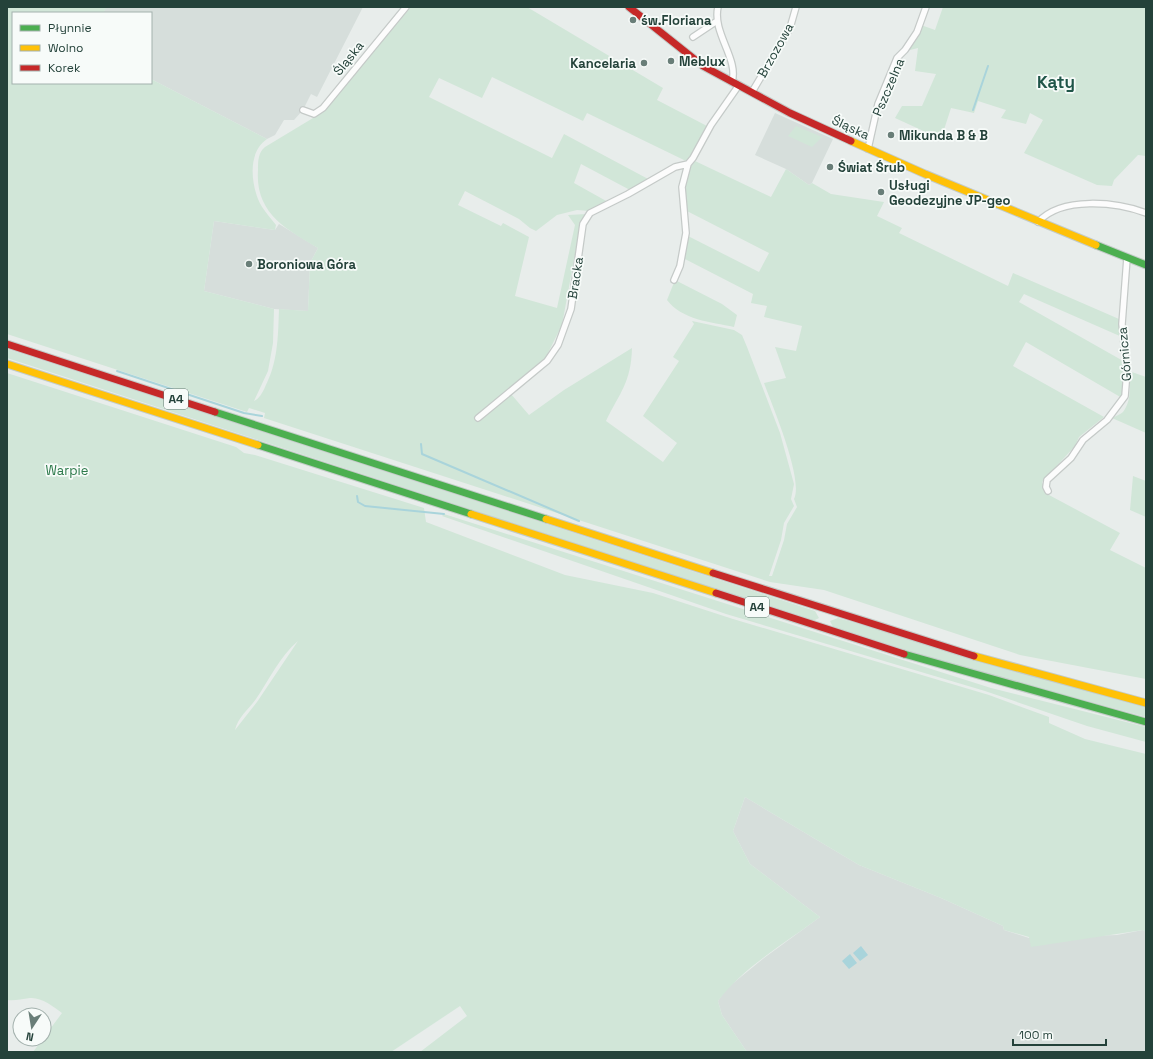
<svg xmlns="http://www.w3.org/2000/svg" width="1153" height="1059" font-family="'Space Grotesk',sans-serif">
  <rect width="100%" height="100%" fill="#e8edeb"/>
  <path fill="#d6dedb" d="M106 7H363L317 97 311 94 303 110 294 120H284L275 135 267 139 151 79V13H103Z
    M775 113 833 139 812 183 809 185 786 169 755 155Z
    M214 221 275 230 279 224 318 248 310 263 308 311 274 309 204 291Z
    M745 797 859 865 941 898 1003 926 1004 930 1029 938 1117 935 1143 930 1146 932V1052H747L722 1015 718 1001 726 989 764 958 820 917 750 864 733 831Z"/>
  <path fill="#d1e6d8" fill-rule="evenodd" d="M7 7H107L103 13H13V83H151V79L267 139C248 152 251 181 258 199 262 209 270 217 276 225L275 230 214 221 204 291 274 309 273 343 268 371 254 401C259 399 263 392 265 387 278 362 278 337 279 309L308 311 310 263 318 248C286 229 255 213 258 170 258 161 258 153 265 147L323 112 411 7H527L663 88 657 100 707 126 692 157 686 161 587 113 583 121 492 77 482 98 439 78 429 97 552 158 564 134 650 180 630 190 581 164 574 183 608 202 590 211 577 210 557 215 536 231 530 228 519 219 465 191 458 205 501 226 503 223 529 237 515 296 557 308 575 225 568 215 587 214 580 227 562 325 546 357 549 363 511 394 529 415 564 390 632 348C631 383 620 392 606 421L663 462 677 443 643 416 679 361 673 357 694 324 692 321 734 330 742 335 747 347 780 433 794 484 791 499 794 506 784 523 781 540 769 576H772L784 540 787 524 797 507 794 499C804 480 772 405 764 383L786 378 775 347 796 351 802 326 764 317 767 306 751 303 753 294 683 258 686 235 759 272 769 253 685 210C684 193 683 174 695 161L771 197 786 169 809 185 812 183 831 194 884 202 877 216 902 228 899 233 1008 286 1013 273 1119 319 1122 337 1024 294 1019 302 1125 362V389L1122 398 1026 342 1013 366 1104 417 1079 437 1075 446 1042 482 1045 491 1049 495 1120 533 1110 550 1146 568V679L1020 655 824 590 770 582 264 418 265 413 249 408 247 412 7 334Z
    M943 7H1146V156L1138 155 1114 180 1112 186 1097 185 1024 153 1043 120 1030 113 1026 124 1001 118 1006 110 978 101 974 113 951 108 941 139 895 118 902 106H922L936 74 915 71 918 48 906 51 921 25 935 30Z
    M796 126 822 137 812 147 788 136Z
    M675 280 722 304 737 315 734 327C711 322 682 320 667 300Z
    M7 349 815 611 819 618 813 621 7 358Z
    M1129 371 1146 377V433L1112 418C1116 416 1121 414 1123 412 1132 400 1130 384 1129 371Z
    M7 373 236 447 244 453 255 455 424 508 426 522 565 575 653 593 733 619 989 695 1049 717V723L1085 739 1146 754V932L1143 930 1031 947 1029 937 1004 930 1003 926 941 898 859 865 745 797 733 831 750 864 820 917C787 942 743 967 718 1001L722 1015 747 1052H420L467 1016 460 1006 391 1052H33L62 1013C53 1006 41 997 30 998 21 999 15 1001 7 1000ZM298 641 257 702 235 730C238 717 248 710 256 699 269 680 280 656 298 641Z
    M1133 476 1146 481V517L1130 510Z
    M444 514 991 688 1146 727V742L1087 726 985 691 726 614 442 516Z
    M838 618 1146 707V717L931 658 833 627 830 621Z"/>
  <path fill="#a9d4db" d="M861 946 868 955 860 961 853 953Z
    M850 954 857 963 849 969 842 961Z"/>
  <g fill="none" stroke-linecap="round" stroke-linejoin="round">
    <path stroke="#a9d4db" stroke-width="2" d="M973 110 988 66
      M117 371 244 413 262 416
      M421 444 422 454 579 521
      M357 496 358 502 365 506 444 514"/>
    <g stroke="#c5cac8" stroke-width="8">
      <path id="street" d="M718 7C712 33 739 59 732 82
        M693 37 717 21
        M752 92 790 28 796 7
        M303 110 314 114 323 108 406 7
        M868 149 878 104 897 58 905 50 917 32 926 7
        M1038 222C1062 196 1116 202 1146 213
        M674 280 680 266 686 233 682 187 688 164
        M478 418 547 361 558 345 571 309 583 224 590 213 628 194 675 167 688 164 693 158 711 125 739 85
        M1048 491 1046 487 1047 480 1071 458 1083 440 1107 420 1125 396 1127 371 1122 324 1127 258"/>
    </g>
    <g stroke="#c3cbc8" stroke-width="9">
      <path id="fast" d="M1096 245 1146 265
        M215 412 546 519
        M258 445 471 514
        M904 654 1146 722"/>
    </g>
    <g stroke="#c3cbc8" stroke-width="9">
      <path id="slow" d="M851 141 925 174 1096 245
        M7 364 258 445
        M471 514 716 593
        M546 519 713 573
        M974 656 1146 703"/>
    </g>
    <g stroke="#c3cbc8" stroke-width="9">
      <path id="jam" d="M629 7 703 66 790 113 851 141
        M7 344 215 412
        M713 573 974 656
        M716 593 904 654"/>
    </g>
    <use href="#street" stroke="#fcfcfc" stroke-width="5.5"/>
    <use href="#fast" stroke="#4caf50" stroke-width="7"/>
    <use href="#slow" stroke="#ffc107" stroke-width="7"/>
    <use href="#jam" stroke="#c62828" stroke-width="7"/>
  </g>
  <g fill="#697e78" stroke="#f7fbf9" stroke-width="1.5">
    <circle cx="633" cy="20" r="4"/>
    <circle cx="671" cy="61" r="4"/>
    <circle cx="644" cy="63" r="4"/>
    <circle cx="891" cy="135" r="4"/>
    <circle cx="830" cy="167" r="4"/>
    <circle cx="881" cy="192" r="4"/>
    <circle cx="249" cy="264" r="4"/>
  </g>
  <g text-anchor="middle" stroke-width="3.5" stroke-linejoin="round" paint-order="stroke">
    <g fill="#f7fbf9" stroke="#637a73" stroke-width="1">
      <rect x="164" y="389" width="24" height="20" rx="3"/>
      <rect x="745" y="597" width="24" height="20" rx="3"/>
    </g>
    <g font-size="12" font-weight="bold" fill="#24423a">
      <text x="176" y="403">A4</text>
      <text x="757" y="611">A4</text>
    </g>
    <g font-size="13" font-weight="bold" fill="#24423a" stroke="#f7fbf9" text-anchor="start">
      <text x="641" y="25">św.Floriana</text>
      <text x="679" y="66">Meblux</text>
      <text x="636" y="68" text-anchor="end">Kancelaria</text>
      <text x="899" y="140">Mikunda B &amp; B</text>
      <text x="838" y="172">Świat Śrub</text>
      <text x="889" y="190">Usługi<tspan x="889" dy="15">Geodezyjne JP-geo</tspan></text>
      <text x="257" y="269">Boroniowa Góra</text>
    </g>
    <g font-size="13" fill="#24423a" stroke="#f7fbf9">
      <text transform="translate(775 50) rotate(-61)" y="5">Brzozowa</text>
      <text transform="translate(348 58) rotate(-51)" y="5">Śląska</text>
      <text transform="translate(888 87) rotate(-67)" y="5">Pszczelna</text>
      <text transform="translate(851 127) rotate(25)" y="5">Śląska</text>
      <text transform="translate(575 278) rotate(-81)" y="5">Bracka</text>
      <text transform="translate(1124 354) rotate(-95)" y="5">Górnicza</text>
    </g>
    <g font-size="13" fill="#2d7a4b" stroke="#f7fbf9">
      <text x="67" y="475">Warpie</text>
    </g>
    <g font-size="17" font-weight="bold" fill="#1f5548" stroke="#f7fbf9">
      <text x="1056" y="88">Kąty</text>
    </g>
  </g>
  <rect width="1153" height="1059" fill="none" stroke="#24423a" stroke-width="16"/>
  <rect x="12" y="12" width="140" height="72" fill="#f7fbf9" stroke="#a3b1ad"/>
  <rect x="20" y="25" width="20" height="6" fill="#4caf50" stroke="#a3b1ad"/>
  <text x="48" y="32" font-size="12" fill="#24423a">Płynnie</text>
  <rect x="20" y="45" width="20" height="6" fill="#ffc107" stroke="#a3b1ad"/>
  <text x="48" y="52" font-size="12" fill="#24423a">Wolno</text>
  <rect x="20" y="65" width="20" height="6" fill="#c62828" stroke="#a3b1ad"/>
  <text x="48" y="72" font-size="12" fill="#24423a">Korek</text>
  <g transform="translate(32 1027) rotate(192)"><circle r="19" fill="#f7fbf9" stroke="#a3b1ad"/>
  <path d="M0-3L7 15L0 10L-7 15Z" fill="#697e78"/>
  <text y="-6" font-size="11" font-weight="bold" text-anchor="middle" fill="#24423a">N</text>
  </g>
  <path d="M1013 1039v6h93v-6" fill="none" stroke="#24423a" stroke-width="2"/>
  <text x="1019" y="1039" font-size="12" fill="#24423a" stroke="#f7fbf9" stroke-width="3" paint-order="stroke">100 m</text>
</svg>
